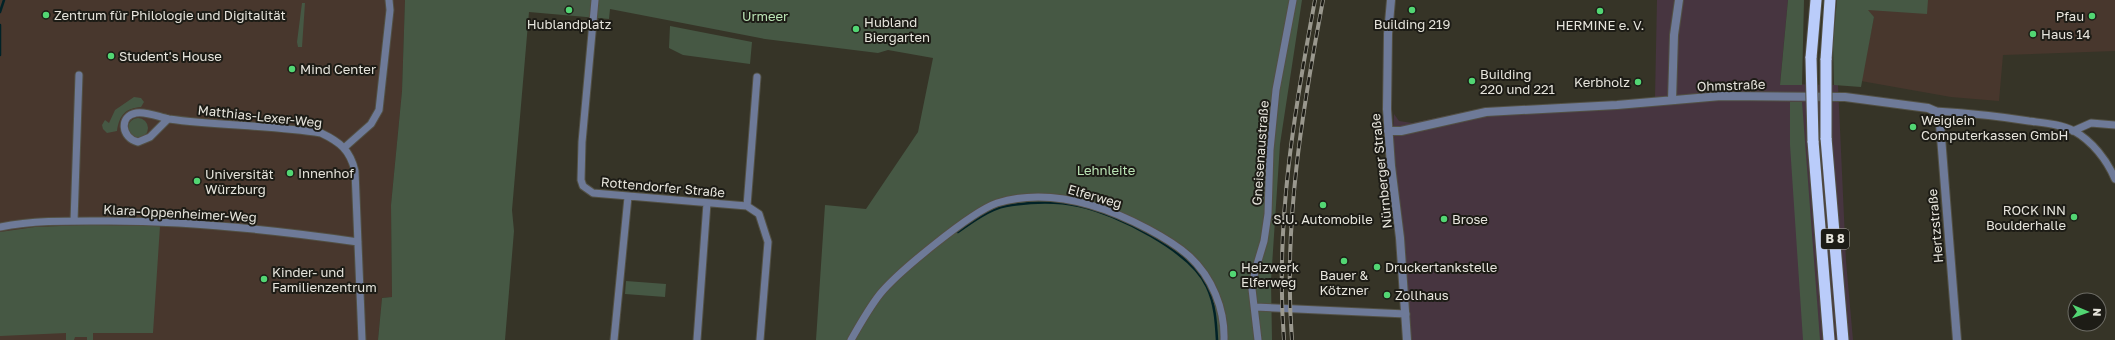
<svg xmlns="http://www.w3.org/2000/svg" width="2115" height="340" font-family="'Golos Text',sans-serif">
  <rect width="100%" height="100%" fill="#363427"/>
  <path fill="#473540" d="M1657 0H1788L1780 84 1838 85 1846 261 1853 340H1409L1391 157 1394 114 1399 121 1412 123 1487 107 1562 106 1655 98Z"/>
  <path fill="#48372d" d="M0 0H405L402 91 391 205 392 297 382 298 378 340H0Z
    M1868 0H2115V51L2003 55 1999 101 1951 97 1861 81 1874 17 1868 11Z"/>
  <path fill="#465844" d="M405 0H1302L1280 144 1271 281 1272 340H816L825 205 866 209 918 132 933 58 888 50 878 53 765 39 610 9 609 19 529 12 512 210 514 231 505 340H378L382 298 392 297 391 205 402 91Z
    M1788 0H1804L1802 85H1780Z
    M1837 0H1928L1927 14 1868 10 1874 17 1861 87 1834 85 1833 44Z
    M302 3H305L302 47H298L297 42Z
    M670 26 752 42 750 64 683 55 669 48Z
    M134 97 141 98 144 102 141 107C126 108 119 115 117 131L107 133 103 129 102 125 105 120 109 123 115 110Z
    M1790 102H1802L1820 340H1803L1790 145Z
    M128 128a10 10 0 1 1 20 0a10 10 0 1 1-20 0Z
    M87 225 160 226 153 333H93V340H87V337H75L74 340H66V333L0 336V232L35 227Z
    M626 281 666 284 665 297 625 294Z"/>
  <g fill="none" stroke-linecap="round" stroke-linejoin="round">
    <path stroke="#012227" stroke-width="2.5" d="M0 12 4 0
      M0 25V55
      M958 232C972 222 990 209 1006 206 1030 202 1056 201 1079 206 1116 214 1191 251 1207 287 1215 304 1216 322 1217 340"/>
    <g stroke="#525044" stroke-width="9">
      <path id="minor" d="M595 0 582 142 581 180 583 186 593 193 747 206 759 214 768 242 760 340
        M1935 111C1967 113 1998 116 2029 121 2044 123 2060 124 2074 131 2092 141 2107 160 2115 179
        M168 119 150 137 138 142C121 138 119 116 136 113 146 111 159 117 169 119 219 126 271 125 321 133 340 142 350 150 355 171L362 340
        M2073 131 2091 123 2115 125
        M345 147 371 124 379 110 390 10 389 0
        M747 206 757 77
        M74 221 79 75
        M0 227C36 220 73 221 109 221 194 221 275 230 358 242
        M1255 307 1406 314
        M614 340 628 197
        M697 340 707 203
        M851 340C860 324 869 308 880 294 898 272 971 212 997 203 1049 187 1103 205 1148 229 1163 237 1177 245 1189 256 1212 277 1225 309 1224 340
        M1258 340 1252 289 1255 271 1264 241 1268 214 1270 150 1276 90 1293 0"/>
    </g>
    <g stroke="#525044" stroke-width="10">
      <path id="tertiary" d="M1391 0 1388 34 1387 109 1391 166 1400 238 1407 340
        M1672 100 1674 35 1679 0
        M1388 131H1401L1486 112 1617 105 1721 96 1845 97 1928 108 1935 111 1940 124 1957 340"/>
    </g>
    <g stroke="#525044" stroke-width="13">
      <path id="trunk" d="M1811 58 1816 0
        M1826 60 1830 0
        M1826 138 1843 340
        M1813 141 1829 340"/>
    </g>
    <use href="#minor" stroke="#6e7a98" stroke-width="7"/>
    <use href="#tertiary" stroke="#6e7a98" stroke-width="8"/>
    <use href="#trunk" stroke="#baccfa" stroke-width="11"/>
    <g stroke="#9a988e" stroke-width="4">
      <path id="rail" d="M1284 340C1275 226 1294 112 1315 0
        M1292 340C1283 226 1302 112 1323 0"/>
    </g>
    <use href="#rail" stroke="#1d1c16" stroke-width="2.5" stroke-dasharray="8" stroke-linecap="butt"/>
    <g stroke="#525044" stroke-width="13" stroke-linecap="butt">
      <path id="trunk-bridge" d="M1811 58 1813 141
        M1826 60V138"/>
    </g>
    <use href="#trunk-bridge" stroke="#baccfa" stroke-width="11"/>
  </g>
  <g fill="#52d673" stroke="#1d1c16" stroke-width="1.5">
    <circle cx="569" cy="10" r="4"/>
    <circle cx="1412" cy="10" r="4"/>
    <circle cx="1600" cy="11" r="4"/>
    <circle cx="46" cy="15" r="4"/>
    <circle cx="2092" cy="16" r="4"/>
    <circle cx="856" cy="29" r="4"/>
    <circle cx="2033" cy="34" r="4"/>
    <circle cx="111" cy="56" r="4"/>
    <circle cx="292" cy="69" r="4"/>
    <circle cx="1472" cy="81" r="4"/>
    <circle cx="1638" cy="82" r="4"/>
    <circle cx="1913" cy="127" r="4"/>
    <circle cx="290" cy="173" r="4"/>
    <circle cx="197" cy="181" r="4"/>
    <circle cx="1323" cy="205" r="4"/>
    <circle cx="2074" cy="217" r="4"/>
    <circle cx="1444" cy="219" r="4"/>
    <circle cx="1344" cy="261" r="4"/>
    <circle cx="1377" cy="267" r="4"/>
    <circle cx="1233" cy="274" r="4"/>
    <circle cx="264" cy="279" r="4"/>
    <circle cx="1387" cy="295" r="4"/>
  </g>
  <g text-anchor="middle" stroke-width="4" stroke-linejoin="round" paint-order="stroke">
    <rect fill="#1d1c16" stroke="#aaa8a1" stroke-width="1" x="1821" y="229" width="28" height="20" rx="3"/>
    <g font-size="12" font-weight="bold" fill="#e6e4dc">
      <text x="1835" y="243">B 8</text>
    </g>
    <g font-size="13" fill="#e6e4dc" stroke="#1d1c16" text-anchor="start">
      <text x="54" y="20">Zentrum für Philologie und Digitalität</text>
      <text x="2084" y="21" text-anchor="end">Pfau</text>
      <text x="864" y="27">Hubland<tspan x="864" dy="15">Biergarten</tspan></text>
      <text x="569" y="29" text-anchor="middle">Hublandplatz</text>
      <text x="1412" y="29" text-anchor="middle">Building 219</text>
      <text x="1600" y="30" text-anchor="middle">HERMINE e. V.</text>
      <text x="2041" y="39">Haus 14</text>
      <text x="119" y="61">Student's House</text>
      <text x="300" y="74">Mind Center</text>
      <text x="1480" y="79">Building<tspan x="1480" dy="15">220 und 221</tspan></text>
      <text x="1630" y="87" text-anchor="end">Kerbholz</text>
      <text x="1921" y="125">Weiglein<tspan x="1921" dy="15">Computerkassen GmbH</tspan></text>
      <text x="298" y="178">Innenhof</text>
      <text x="205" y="179">Universität<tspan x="205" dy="15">Würzburg</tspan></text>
      <text x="2066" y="215" text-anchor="end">ROCK INN<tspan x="2066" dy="15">Boulderhalle</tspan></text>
      <text x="1323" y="224" text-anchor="middle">S.U. Automobile</text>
      <text x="1452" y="224">Brose</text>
      <text x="1241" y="272">Heizwerk<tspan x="1241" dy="15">Elferweg</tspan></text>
      <text x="1385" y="272">Druckertankstelle</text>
      <text x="272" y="277">Kinder- und<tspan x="272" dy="15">Familienzentrum</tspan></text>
      <text x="1344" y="280" text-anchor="middle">Bauer &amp;<tspan x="1344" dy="15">Kötzner</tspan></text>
      <text x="1395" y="300">Zollhaus</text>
    </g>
    <g font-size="13" fill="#bbe5b6" stroke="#1d1c16">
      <text x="765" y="21">Urmeer</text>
      <text x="1106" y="175">Lehnleite</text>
    </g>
    <g font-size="13" fill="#e6e4dc" stroke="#1d1c16">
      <text transform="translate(1731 85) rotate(-2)" y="5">Ohmstraße</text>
      <text transform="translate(260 116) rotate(6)" y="5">Matthias-Lexer-Weg</text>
      <text transform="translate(1260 153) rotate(-86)" y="5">Gneisenaustraße</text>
      <text transform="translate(1381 171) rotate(-96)" y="5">Nürnberger Straße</text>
      <text transform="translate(663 187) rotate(5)" y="5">Rottendorfer Straße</text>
      <text transform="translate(1095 196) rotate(16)" y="5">Elferweg</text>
      <text transform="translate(180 213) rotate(3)" y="5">Klara-Oppenheimer-Weg</text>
      <text transform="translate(1935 226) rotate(-95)" y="5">Hertzstraße</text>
    </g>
  </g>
  <g transform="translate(2087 312) rotate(92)"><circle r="19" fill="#1d1c16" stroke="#6d6c65"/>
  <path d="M0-3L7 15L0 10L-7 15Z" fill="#52d673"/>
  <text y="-6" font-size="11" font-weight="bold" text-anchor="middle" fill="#e6e4dc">N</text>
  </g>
</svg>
